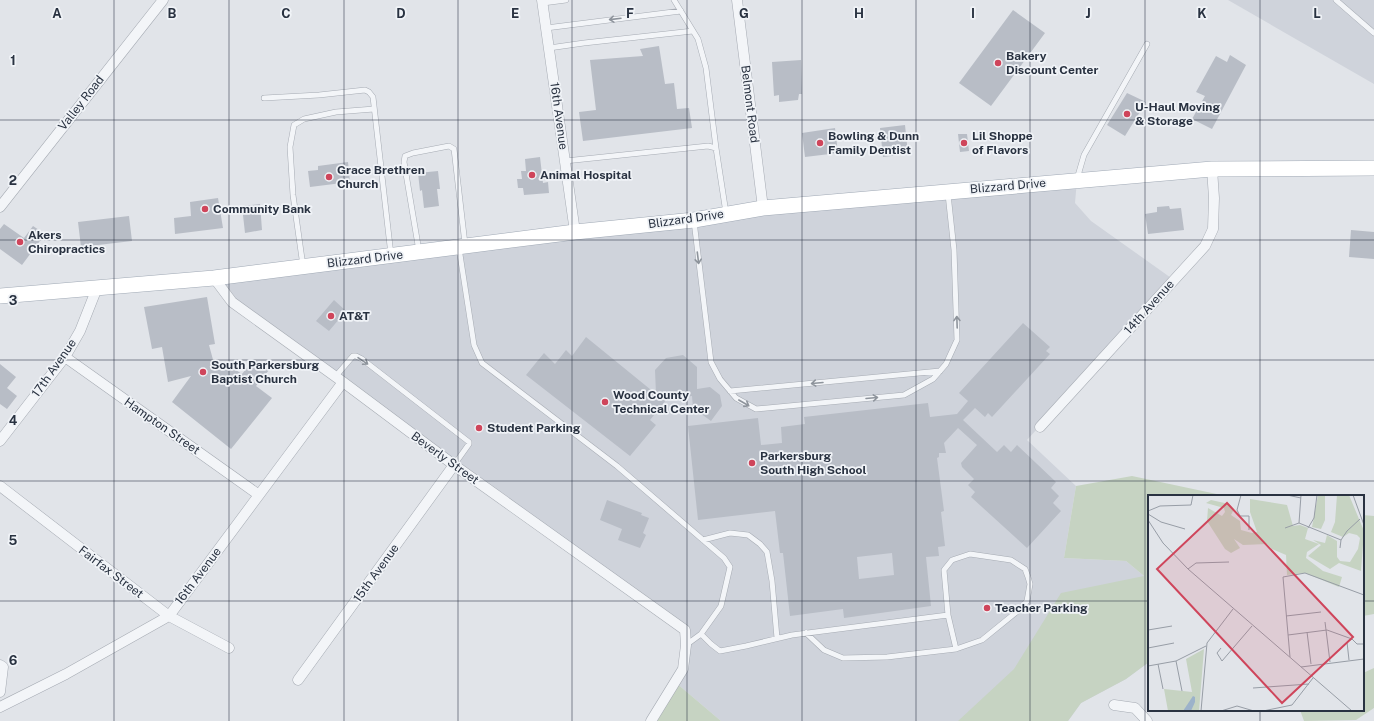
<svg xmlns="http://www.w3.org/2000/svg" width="1374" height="721" font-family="'Public Sans',sans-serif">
  <rect width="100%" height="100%" fill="#e1e4e9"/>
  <path fill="#cfd3db" d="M1228 0H1374V84Z
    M1077 180 1075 203 1091 221 1174 280 1027 440 1076 486 1064 558 1126 561 1144 576 1149 662 1126 679 1081 703 1068 721H721L675 682 683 669 685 630 232 302 214 278 694 220Z"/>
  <path fill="#c6d3c2" d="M1132 476 1226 496H1149V662L1126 679 1081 703 1068 721H958L1014 669 1061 593 1144 576 1126 561 1064 558 1076 486Z
    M1363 515 1374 516V614L1363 616Z
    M1374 668V708L1356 720 1304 721 1300 710H1363V673Z
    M675 682 721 721H651Z"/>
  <path fill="#b8bdc6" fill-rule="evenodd" d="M1013 10 1045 33 991 106 959 83Z
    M659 46 665 84 674 83 677 109 689 108 692 128 583 141 579 112 596 110 590 60 643 56 640 49Z
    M1230 55 1246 65 1212 129 1192 119 1205 96 1196 92 1216 56 1227 62Z
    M801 60 802 94H799L798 100 779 102V95L774 96 772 62Z
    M1127 93 1146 102 1125 136 1107 125Z
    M905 125 908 154 883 157 880 128Z
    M835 128 838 153 805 157 802 133Z
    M958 134H967L969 151 960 152Z
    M540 157 543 183 548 182 549 193 524 195 523 188H518L517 179H522L521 171H526L525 159Z
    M348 162 350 182 310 187 308 171 318 170V166Z
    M438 171 440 189H437L439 206 424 208 422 190 420 191 418 173Z
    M218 198 223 228 175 234 174 218 191 216 190 202Z
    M260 204 262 230 245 233 242 206Z
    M1169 206 1170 209 1181 208 1184 230 1148 234 1145 214 1157 212V207Z
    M129 216 132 241 81 247 78 222Z
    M4 224 24 238 33 226 45 234 22 265 0 249V229Z
    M1351 230 1374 232V259L1349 257Z
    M207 297 215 344 209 345 215 367 225 363 242 374 254 359 269 370 256 386 272 398 231 449 172 402 191 376 168 382 162 347 152 349 144 307Z
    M334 300 346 311 329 331 316 321Z
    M1023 323 1050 347 1046 351 1050 354 992 417 988 413 985 417 975 408 963 420 997 452 1004 445 1011 452 1017 445 1056 482 1051 488 1059 496 1053 503 1061 511 1027 548 971 497 975 492 968 485 974 479 962 467 961 463 977 445 958 428 944 443 946 453H939V457L937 458 944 511 941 512 945 546 938 547 939 556 926 557 931 606 844 618 843 609 790 616 783 553H780L775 511 698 520 688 426 758 418 761 445 782 443 781 427 805 424 804 417 928 403 930 417 957 414 968 401 959 393ZM892 553 894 575 859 579 857 557Z
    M586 337 656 394 655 370 666 358 683 355 697 367V389L710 387 720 395 722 406 711 421 693 408 692 396 666 400 650 420 656 425 630 456 526 375 544 353 555 364 566 350 572 356Z
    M0 364 16 377 7 388 17 396 7 409 0 404Z
    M607 500 642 513 641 515 649 518 643 533 646 535 640 548 618 540 622 529 600 520Z"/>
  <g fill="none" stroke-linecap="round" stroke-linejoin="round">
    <g stroke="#a6abb3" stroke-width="6">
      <path id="service" d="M674 0 698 39 706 68 716 148
        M1336 0 1374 33
        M543 3 566 0
        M546 28 681 11
        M549 48 584 43 693 31
        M264 98 319 95 365 90 369 92 373 97 391 255
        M565 161 708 146 716 148 726 213
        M1077 179 1084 155 1147 44
        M694 221 711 362 720 379 736 398 756 409 904 395 933 379 940 371 946 364 957 340 954 250 948 194
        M459 248 474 345 482 363 617 466 724 558 730 567 721 606 701 634 686 645
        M419 251 404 162 405 156 413 153 449 146 454 149 465 244
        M303 266 293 195 290 147 294 125 304 119 336 112 374 109
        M335 377 353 356H356L362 359 469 442V444L454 465
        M730 391 940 371
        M703 540 730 533 748 535 760 544 767 552 772 581 777 638
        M948 615 956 649
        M701 634 711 644 720 651 746 646 792 635 948 615 944 570 952 560 970 554 1011 560 1025 569 1028 577 1030 584 1027 601 1019 610 982 640 956 649 887 657 843 658 824 650 806 633"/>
    </g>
    <g stroke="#a6abb3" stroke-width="11">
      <path id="minor" d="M542 0 575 232
        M737 0 763 208
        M0 207 163 0
        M214 278 232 302 343 382 454 465 685 630 686 645 683 669 651 721
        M65 357 259 495
        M1040 427 1205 246 1213 229 1214 198 1212 169
        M0 441 65 357 80 331 97 288
        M0 486 169 616 229 648
        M0 665 3 667 0 692
        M298 680 454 465
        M1114 705 1135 708 1147 721
        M0 707 66 674 169 616 343 382"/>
    </g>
    <g stroke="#a0a9b5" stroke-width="16">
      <path id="primary" d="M0 296 214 278 575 232 694 220 763 208 1212 169 1374 168"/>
    </g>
    <use href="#service" stroke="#f3f5f8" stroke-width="5"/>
    <use href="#minor" stroke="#f3f5f8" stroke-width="10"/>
    <use href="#primary" stroke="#fff" stroke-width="15"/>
  </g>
  <defs><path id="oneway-shaft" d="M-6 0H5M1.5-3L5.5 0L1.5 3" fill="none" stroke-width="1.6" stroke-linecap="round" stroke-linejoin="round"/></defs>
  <g stroke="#8e949c">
    <use href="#oneway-shaft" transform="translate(615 19) rotate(173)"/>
    <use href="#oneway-shaft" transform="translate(698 258) rotate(83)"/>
    <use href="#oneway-shaft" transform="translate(957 322) rotate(-92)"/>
    <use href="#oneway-shaft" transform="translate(363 361) rotate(34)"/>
    <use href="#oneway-shaft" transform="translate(817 383) rotate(175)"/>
    <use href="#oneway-shaft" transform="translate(872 398) rotate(-5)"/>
    <use href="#oneway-shaft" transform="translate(744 403) rotate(30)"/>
  </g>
  <path fill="none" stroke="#293241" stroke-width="1" stroke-opacity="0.55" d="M114 0V721M229 0V721M344 0V721M458 0V721M572 0V721M687 0V721M802 0V721M916 0V721M1030 0V721M1145 0V721M1260 0V496M0 120H1374M0 240H1374M0 360H1374M0 481H1374M0 601H1149M1363 601H1374M1260 710V721"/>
  <g fill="#cf455b" stroke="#f0f3f7" stroke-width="1.5">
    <circle cx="998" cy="63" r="4"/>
    <circle cx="1127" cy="114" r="4"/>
    <circle cx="820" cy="143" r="4"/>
    <circle cx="964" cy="143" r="4"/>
    <circle cx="532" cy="175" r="4"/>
    <circle cx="329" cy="177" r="4"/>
    <circle cx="205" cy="209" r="4"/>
    <circle cx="20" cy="242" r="4"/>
    <circle cx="331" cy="316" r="4"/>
    <circle cx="203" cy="372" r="4"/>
    <circle cx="605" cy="402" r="4"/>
    <circle cx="479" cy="428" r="4"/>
    <circle cx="752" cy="463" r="4"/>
    <circle cx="987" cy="608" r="4"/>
  </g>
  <g text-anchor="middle" stroke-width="3.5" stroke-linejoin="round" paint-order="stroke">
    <g font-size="12" font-weight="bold" fill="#293241" stroke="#f0f3f7" text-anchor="start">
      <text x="1006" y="60">Bakery<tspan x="1006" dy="14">Discount Center</tspan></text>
      <text x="1135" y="111">U-Haul Moving<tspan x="1135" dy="14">&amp; Storage</tspan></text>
      <text x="828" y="140">Bowling &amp; Dunn<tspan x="828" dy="14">Family Dentist</tspan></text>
      <text x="972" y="140">Lil Shoppe<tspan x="972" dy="14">of Flavors</tspan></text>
      <text x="337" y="174">Grace Brethren<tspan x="337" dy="14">Church</tspan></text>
      <text x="540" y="179">Animal Hospital</text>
      <text x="213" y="213">Community Bank</text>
      <text x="28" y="239">Akers<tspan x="28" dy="14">Chiropractics</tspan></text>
      <text x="339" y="320">AT&amp;T</text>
      <text x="211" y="369">South Parkersburg<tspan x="211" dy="14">Baptist Church</tspan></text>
      <text x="613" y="399">Wood County<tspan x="613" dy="14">Technical Center</tspan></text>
      <text x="487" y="432">Student Parking</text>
      <text x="760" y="460">Parkersburg<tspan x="760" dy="14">South High School</tspan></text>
      <text x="995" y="612">Teacher Parking</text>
    </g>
    <g font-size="12" fill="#293241" stroke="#f0f3f7">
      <text transform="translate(81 103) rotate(-52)" y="4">Valley Road</text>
      <text transform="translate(750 104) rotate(83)" y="4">Belmont Road</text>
      <text transform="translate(559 116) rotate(82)" y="4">16th Avenue</text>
      <text transform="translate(1008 186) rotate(-5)" y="4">Blizzard Drive</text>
      <text transform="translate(686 219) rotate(-8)" y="4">Blizzard Drive</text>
      <text transform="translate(365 259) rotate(-7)" y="4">Blizzard Drive</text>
      <text transform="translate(1149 307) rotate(-48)" y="4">14th Avenue</text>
      <text transform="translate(54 368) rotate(-55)" y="4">17th Avenue</text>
      <text transform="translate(162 426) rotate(35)" y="4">Hampton Street</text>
      <text transform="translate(445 458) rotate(36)" y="4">Beverly Street</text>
      <text transform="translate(111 572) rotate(37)" y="4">Fairfax Street</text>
      <text transform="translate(376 573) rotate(-54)" y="4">15th Avenue</text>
      <text transform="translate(198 576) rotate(-53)" y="4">16th Avenue</text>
    </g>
  </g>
  <g transform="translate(1148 495)">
    <rect width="216" height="216" fill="#e1e4e9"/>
    <path d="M170 0H177V25L173 34 164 32ZM189 0H201L216 36 213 76 191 68 182 74 160 61 173 50 165 45 177 48 179 40 189 46V62L192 66 202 67 210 54 212 43 209 40 201 38 195 42 183 37 187 27ZM102 4 139 10 145 31 152 30 160 33 157 44 171 49 159 57 158 63 175 76 194 82 191 92 157 78 139 80 138 60 124 54 119 49 95 50 86 44 92 53 83 58 77 54 59 26 60 13 74 21 77 17 76 13 58 8 63 5 81 9 86 14 83 20 92 26 93 35 104 38 109 37 102 17ZM56 154 51 216H20L16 194 44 197 38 164Z" fill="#c6d3c2"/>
    <path d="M45 201 47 202V207L43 216H35Z" fill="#9cb2ca"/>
    <path fill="none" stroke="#979da6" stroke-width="1" d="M93 0 89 15 92 21H101V35M139 0 153 3M205 0 216 30M0 16 12 11 43 10 45 0M0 19 13 27 37 34M0 25 15 48 40 74 204 216M151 28 153 0M137 33 151 28 193 45M160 33 166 23 169 0M192 53 193 45 199 36 212 24M40 74 48 68 81 67M138 121 173 117M177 127 182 167M0 135 24 131M159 137 163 169M140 140 179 135 204 144 209 149H216M0 153 26 148M73 153 69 158 74 166 104 131M142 162 135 82 157 78 216 100M201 165 199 147 204 144M28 166 34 196M10 169 15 194M0 171 28 166 58 151M153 172 216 164M105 193 161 189M53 216 59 148 85 114M73 216 89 211 106 216M115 216 144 210 165 183"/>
    <path fill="#cf455b" fill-opacity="0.15" stroke="#cf455b" stroke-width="2" d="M79 8 205 142 134 208 9 74Z"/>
    <rect width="216" height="216" fill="none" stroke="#293241" stroke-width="2"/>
  </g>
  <g font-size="13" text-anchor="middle" font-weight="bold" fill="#293241" stroke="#f0f3f7" stroke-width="3.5" stroke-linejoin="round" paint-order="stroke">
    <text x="57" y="18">A</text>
    <text x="172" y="18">B</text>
    <text x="286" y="18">C</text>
    <text x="401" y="18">D</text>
    <text x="515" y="18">E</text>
    <text x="630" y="18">F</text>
    <text x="744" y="18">G</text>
    <text x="859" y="18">H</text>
    <text x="973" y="18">I</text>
    <text x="1088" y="18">J</text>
    <text x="1202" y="18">K</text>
    <text x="1317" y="18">L</text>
    <text x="13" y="65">1</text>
    <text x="13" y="185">2</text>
    <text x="13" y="305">3</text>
    <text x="13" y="425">4</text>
    <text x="13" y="545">5</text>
    <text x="13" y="665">6</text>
  </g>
</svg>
